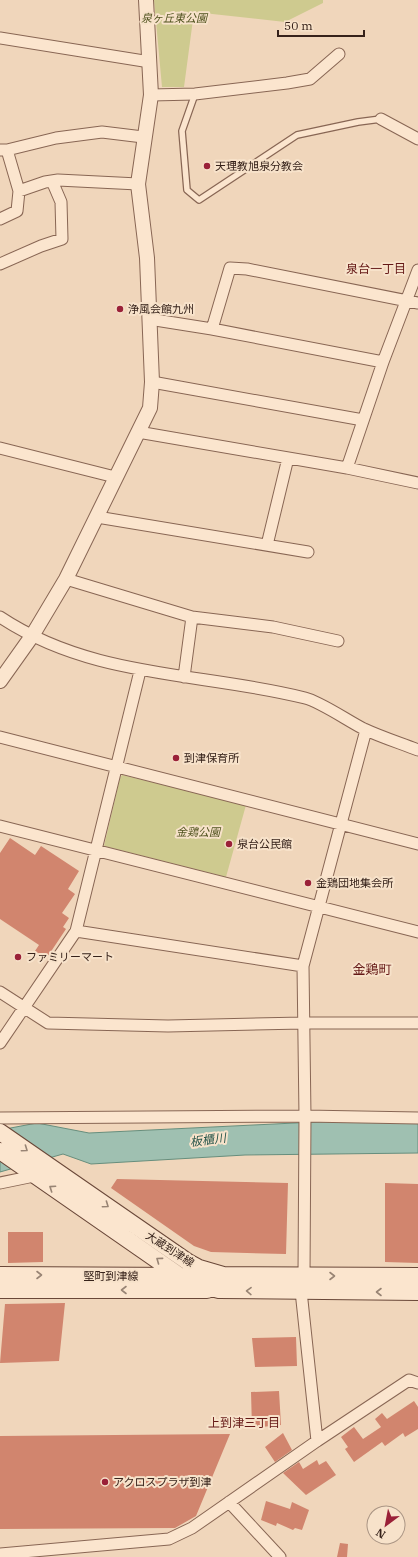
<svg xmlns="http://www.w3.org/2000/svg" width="418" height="1557" font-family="'IBM Plex Serif','Noto Sans JP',serif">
  <rect width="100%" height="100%" fill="#f0d6bb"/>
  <path fill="#ceca8f" d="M154 0H323V3L285 22 194 12 184 87H162Z
    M122 775 246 805 226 877 104 846 120 778Z"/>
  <path fill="#9fc0b1" stroke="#678e7d" d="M336 1121 418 1123V1153L245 1155 91 1164 63 1154 0 1172V1130L37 1123 89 1133Z"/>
  <path fill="#d1856e" d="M10 838 35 855 41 846 79 871 68 889 75 894 62 913 69 918 63 927 66 929 46 959 35 951 39 945 0 919V853Z
    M117 1179 288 1183 286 1254 211 1252 194 1246 111 1188Z
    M385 1183 418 1184V1263L385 1262Z
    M8 1232H43V1262L8 1263Z
    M65 1303 59 1361 0 1363 5 1304Z
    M296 1337 297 1366 255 1367 252 1338Z
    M279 1391 281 1425 252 1428 251 1392Z
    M414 1401 418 1407V1429L405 1437 403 1433 385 1446 382 1442 354 1462 345 1449 348 1447 341 1437 354 1427 363 1439 381 1427 375 1419 382 1413 387 1419Z
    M283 1433 292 1450 275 1462 265 1447Z
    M230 1434 196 1516 175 1528 0 1529V1436Z
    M317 1460 319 1465 326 1461 336 1475 306 1495 283 1473 299 1462 303 1469Z
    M266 1501 290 1509 292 1502 309 1510 302 1530 295 1528 293 1530 277 1523 276 1526 261 1520Z
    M340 1543 348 1544 347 1557H337Z"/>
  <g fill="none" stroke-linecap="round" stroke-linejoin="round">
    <g stroke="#886654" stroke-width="8">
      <path id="service" d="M195 94 182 131 187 190 199 200 297 135 358 122 381 119"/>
    </g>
    <g stroke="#886654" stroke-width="13">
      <path id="minor" d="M0 38 150 62
        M151 95 195 94 287 83 310 79 339 54
        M381 119 418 139
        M0 150H7L56 138 102 132 143 137
        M19 191 45 182 58 180 138 184
        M0 219 17 211 19 191 7 150
        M0 264 41 246 62 239 61 202 52 181
        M149 319 212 329 383 362
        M212 329 230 268 247 269 418 303
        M152 382 363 420
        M138 432 347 468 418 483
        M0 448 115 477
        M347 468 383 362 418 270
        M97 517 308 552
        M267 545 288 458
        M66 579 192 617 273 627 338 641
        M0 617C93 679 202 672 305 698 321 702 348 721 364 729 381 737 400 743 418 750
        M184 677 192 617
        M0 737 418 844
        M0 826 418 932
        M76 931 303 966
        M0 992 48 1023 168 1026 303 1023H418
        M0 1043 76 931 140 671
        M0 1118 305 1116 418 1118
        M0 1183 34 1176
        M317 1441 301 1291 304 1276 305 1116 303 966 366 730
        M229 1502 280 1557
        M0 1554 169 1539 192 1528 317 1441 409 1380 418 1383"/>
    </g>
    <g stroke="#886654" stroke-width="16">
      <path id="tertiary" d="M0 681 32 636 66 579 150 408 152 382 147 258 138 184 151 95 146 0"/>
    </g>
    <g stroke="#694738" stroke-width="18">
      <path id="secondary" d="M0 1132 188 1262 199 1268 223 1275 418 1276
        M0 1151 180 1276 197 1284 219 1290 418 1292
        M0 1275 182 1276
        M0 1290H207"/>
    </g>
    <use href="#service" stroke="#fbe5ce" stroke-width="5.5"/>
    <use href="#minor" stroke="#fbe5ce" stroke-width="11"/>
    <use href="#tertiary" stroke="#fbe5ce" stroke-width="14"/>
    <use href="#secondary" stroke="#fbe5ce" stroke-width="16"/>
  </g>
  <defs><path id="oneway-chevron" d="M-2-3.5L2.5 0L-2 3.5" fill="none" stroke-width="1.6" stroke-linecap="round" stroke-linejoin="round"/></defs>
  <g stroke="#988474">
    <use href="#oneway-chevron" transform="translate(25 1149) rotate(35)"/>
    <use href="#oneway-chevron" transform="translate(52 1188) rotate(-146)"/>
    <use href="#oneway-chevron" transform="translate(106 1205) rotate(35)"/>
    <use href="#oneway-chevron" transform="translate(159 1260) rotate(-144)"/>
    <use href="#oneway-chevron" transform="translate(39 1275)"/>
    <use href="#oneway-chevron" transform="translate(332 1276)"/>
    <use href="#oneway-chevron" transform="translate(124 1290) rotate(-180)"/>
    <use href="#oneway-chevron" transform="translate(249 1291) rotate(-179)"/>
    <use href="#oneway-chevron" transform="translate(379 1292) rotate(-180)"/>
  </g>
  <g fill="#9a2138" stroke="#f7e2ca" stroke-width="1.5">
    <circle cx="207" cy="166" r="4"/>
    <circle cx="120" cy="309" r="4"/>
    <circle cx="176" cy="758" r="4"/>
    <circle cx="229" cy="844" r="4"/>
    <circle cx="308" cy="883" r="4"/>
    <circle cx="18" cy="957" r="4"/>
    <circle cx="105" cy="1482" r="4"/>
  </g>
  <g text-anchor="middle" stroke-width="4" stroke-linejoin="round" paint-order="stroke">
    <g font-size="11" font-style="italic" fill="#50531f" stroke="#f7e2ca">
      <text x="174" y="22">泉ヶ丘東公園</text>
      <text x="198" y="836">金鶏公園</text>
    </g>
    <g font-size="11" fill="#36221a" stroke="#f7e2ca" text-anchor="start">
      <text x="215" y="170">天理教旭泉分教会</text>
      <text x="128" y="313">浄風会館九州</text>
      <text x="184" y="762">到津保育所</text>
      <text x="237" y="848">泉台公民館</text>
      <text x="316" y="887">金鶏団地集会所</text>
      <text x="26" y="961">ファミリーマート</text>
      <text x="113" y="1486">アクロスプラザ到津</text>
    </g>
    <g font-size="11" fill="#36221a" stroke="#f7e2ca">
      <text transform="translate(170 1249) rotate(33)" y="4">大蔵到津線</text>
      <text x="111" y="1280">堅町到津線</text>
    </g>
    <g font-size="12" fill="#651917" stroke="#f7e2ca">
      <text x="376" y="273">泉台一丁目</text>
      <text x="244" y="1427">上到津三丁目</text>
    </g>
    <g font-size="12" font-style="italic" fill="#28564b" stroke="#f7e2ca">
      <text transform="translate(208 1140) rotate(-7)" y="4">板櫃川</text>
    </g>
    <g font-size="13" fill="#651917" stroke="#f7e2ca">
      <text x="372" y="974">金鶏町</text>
    </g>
  </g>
  <g transform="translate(386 1525) rotate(212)"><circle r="19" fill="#f7e2ca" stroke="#aa9584"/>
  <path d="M0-3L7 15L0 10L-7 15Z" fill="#9a2138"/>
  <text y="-6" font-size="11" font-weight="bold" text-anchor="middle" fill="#36221a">N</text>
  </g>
  <path d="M278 30v6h86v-6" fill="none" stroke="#36221a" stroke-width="2"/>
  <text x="284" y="30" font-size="12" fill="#36221a" stroke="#f7e2ca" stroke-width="3" paint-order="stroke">50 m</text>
</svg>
